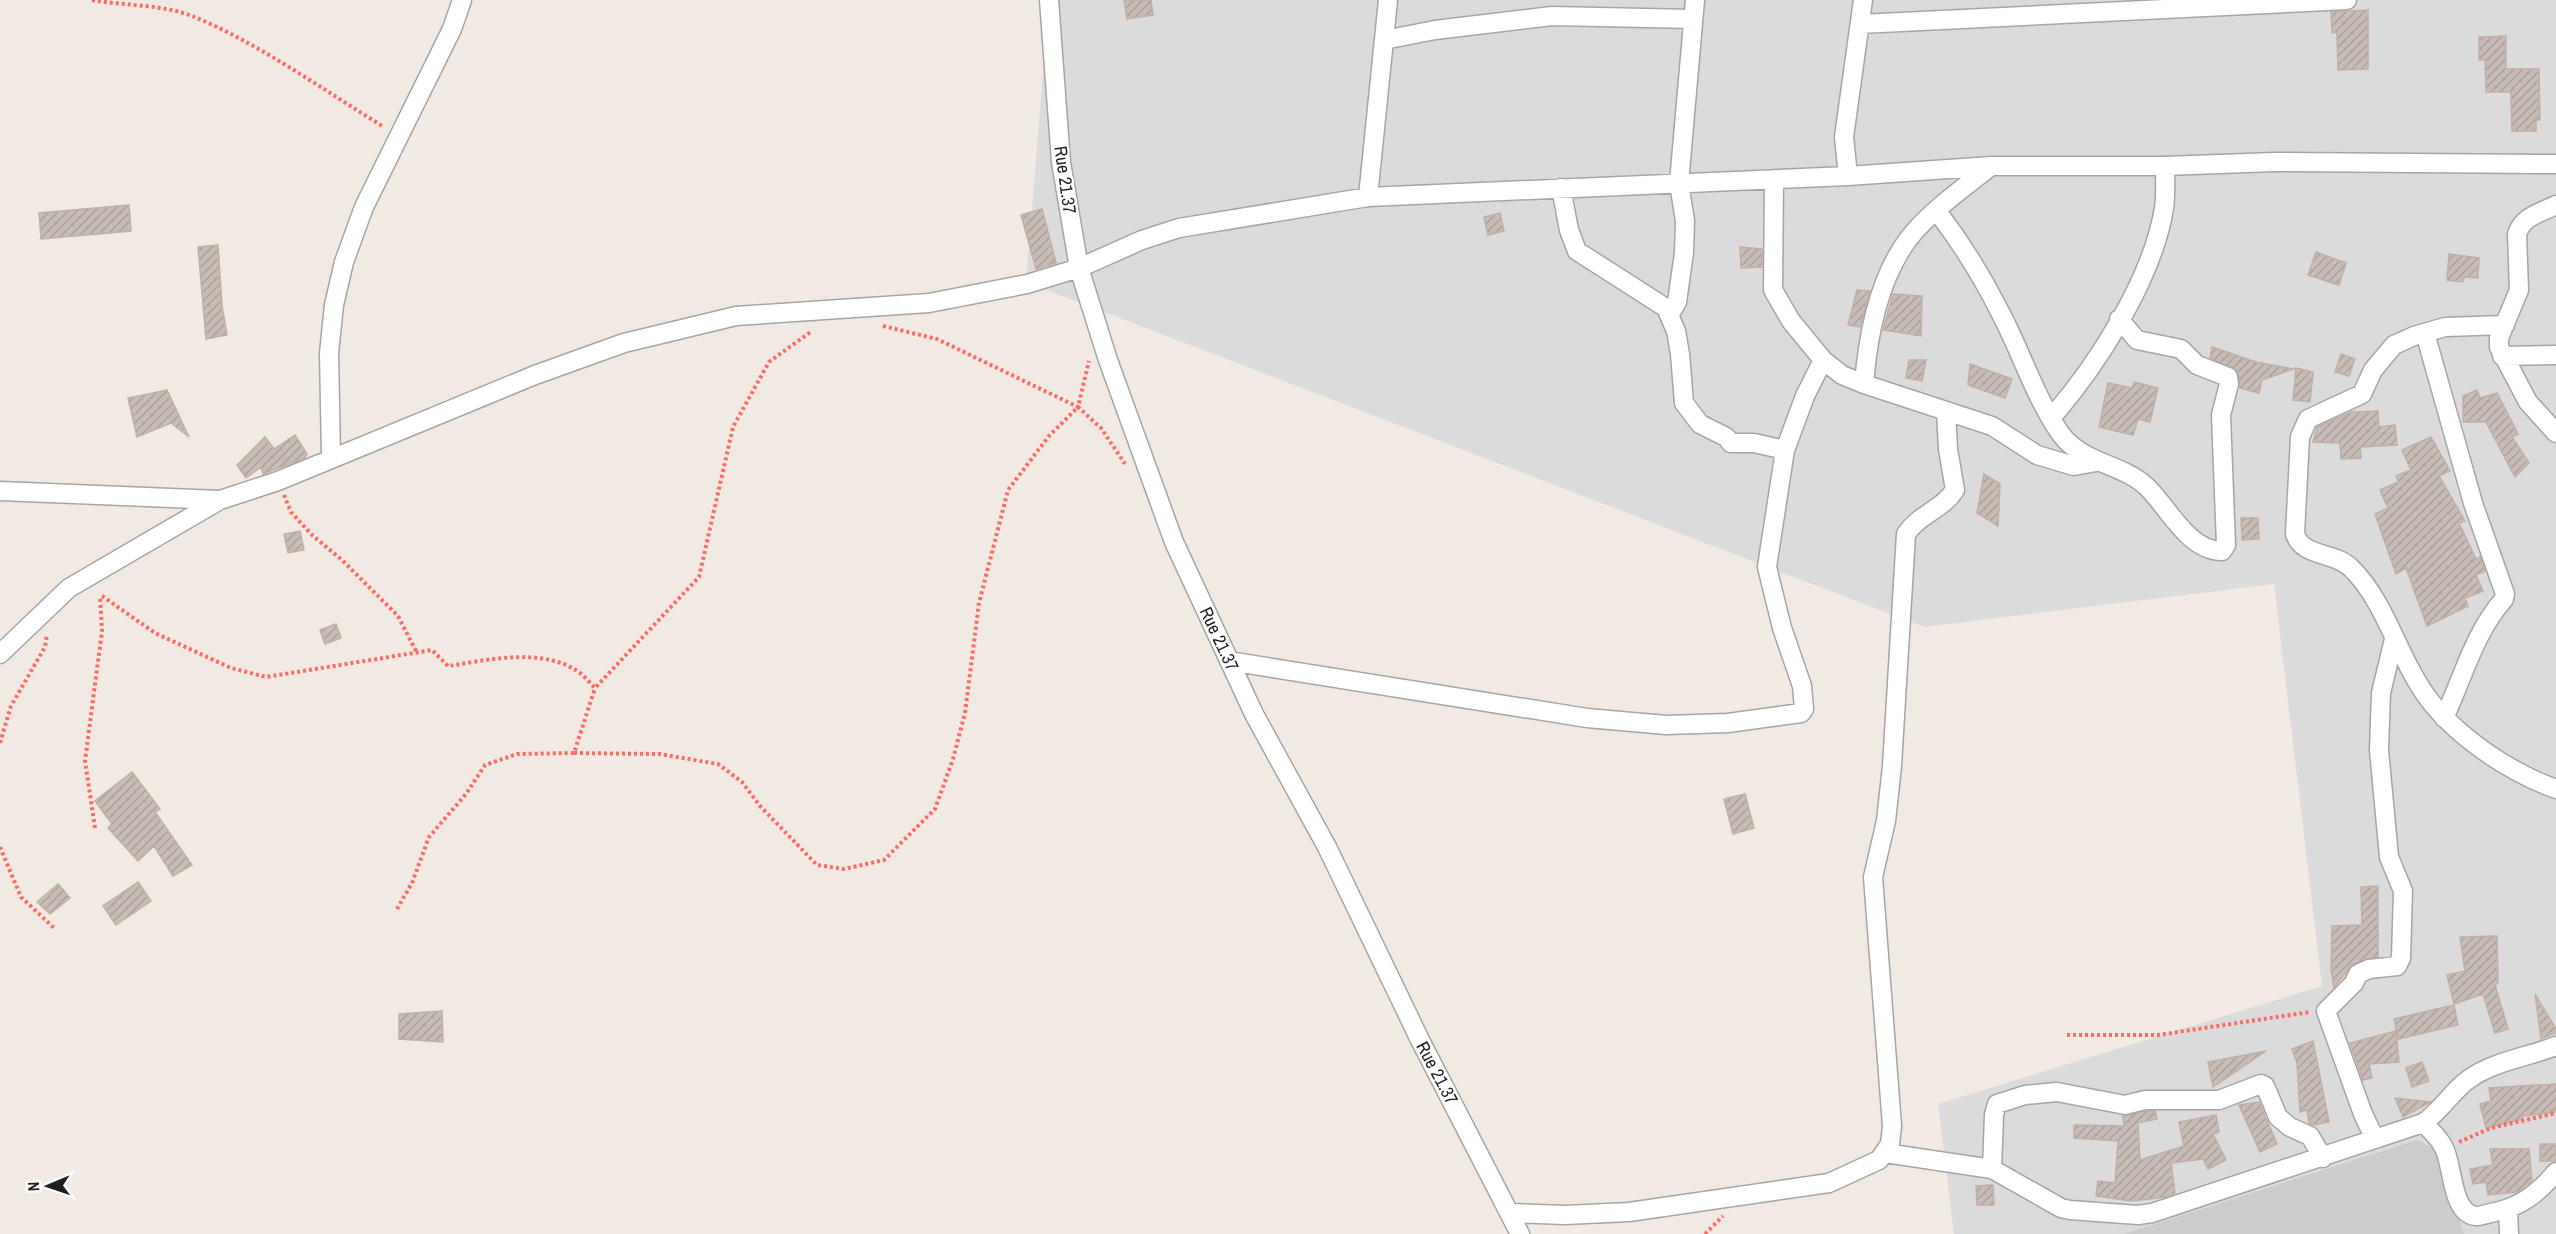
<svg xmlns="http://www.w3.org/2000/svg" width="2556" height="1234" font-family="'Archivo Narrow',sans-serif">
  <defs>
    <pattern id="building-hatch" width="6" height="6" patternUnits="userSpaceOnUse" patternTransform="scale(1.5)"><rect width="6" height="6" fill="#c8bcb6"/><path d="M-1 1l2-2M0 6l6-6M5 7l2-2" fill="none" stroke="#aba19c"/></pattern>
  </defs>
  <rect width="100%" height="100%" fill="#f0eae3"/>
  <path fill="#dcdbdb" d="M1049 0H2556V1234H2464L2437 1150 2125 1234H1954L1938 1104 2322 986 2274 584 1924 627 1026 282Z"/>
  <path fill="#ccc" d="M2417 1140 2437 1150 2464 1234H2124Z"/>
  <path fill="url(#building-hatch)" stroke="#c2afa4" stroke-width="1.5" d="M1124 0H1151L1153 15 1127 19Z
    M2368 10V69L2338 70 2337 32 2332 33 2331 12Z
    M2506 36V69H2539L2540 120H2536V131H2512L2511 92H2486L2485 59 2479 60V37Z
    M129 205 131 231 41 239 39 213Z
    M1042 209 1056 263 1036 269 1021 215Z
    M1500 213 1504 231 1488 235 1484 217Z
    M218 245 222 306 227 335 206 339 198 247Z
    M1740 247 1762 249V267L1741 268Z
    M2316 252 2346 263 2339 285 2308 275Z
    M2449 254 2479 258 2478 278 2464 277 2463 282 2447 280Z
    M1857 290 1870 291 1860 327 1848 325Z
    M1893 294 1922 296 1921 336 1883 330Z
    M2212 347 2256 362 2294 369 2262 380 2259 393 2240 388 2237 371 2210 358Z
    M2341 354 2355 359 2349 376 2335 372Z
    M1909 360H1926L1922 381 1906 378Z
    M1970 364 2012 379 2005 398 1968 385Z
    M2296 368 2313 372 2310 402 2293 400Z
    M2134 382 2158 388 2150 422 2138 419 2133 435 2099 427 2108 383 2132 388Z
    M167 390 189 437 171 423 137 437 128 398Z
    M2477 390 2480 398 2497 393 2518 434 2512 437 2529 463 2515 477 2486 422H2463V396Z
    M2378 411 2379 427 2395 425 2397 445 2360 447 2361 458 2341 459 2340 443 2313 442 2317 427 2351 412Z
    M295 435 307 454 305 458 263 474 261 467 246 478 237 465 265 437 274 449Z
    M2431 437 2450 471 2439 476 2465 521 2459 523 2476 559 2480 557 2485 571 2476 575 2483 591 2465 598 2468 606 2427 626 2406 568 2396 574 2375 514 2388 508 2380 490 2398 482 2396 476 2411 470 2402 450Z
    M1984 474 2000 484 1998 526 1977 513Z
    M2241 518H2258L2259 539 2242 540Z
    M300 531 304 550 288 553 284 534Z
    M336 624 341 638 325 644 320 630Z
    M132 772 160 809 155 812 192 865 173 876 154 846 138 861 108 828 112 824 95 801Z
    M1745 794 1754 828 1733 834 1724 799Z
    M138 882 151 901 116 925 103 906Z
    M58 884 70 898 50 914 37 902Z
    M2378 886V957L2353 964 2334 987 2331 971 2332 926 2362 925 2361 887Z
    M2497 936 2498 983 2495 985 2508 1029 2495 1033 2483 994 2454 1004 2447 975 2465 971 2460 937Z
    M2535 994 2556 1029V1033L2541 1039Z
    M2454 1005 2458 1025 2398 1039 2394 1019Z
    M442 1011 443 1042 399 1039V1014Z
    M2396 1031 2399 1062 2369 1064 2372 1078 2363 1080 2350 1043Z
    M2313 1041 2329 1122 2313 1125 2309 1123 2307 1110 2300 1112 2297 1063 2292 1049Z
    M2266 1051 2213 1087 2208 1062Z
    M2422 1062 2429 1081 2412 1087 2406 1068Z
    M2556 1084V1112L2522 1116 2523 1119 2486 1128 2480 1104 2491 1101 2489 1088Z
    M2395 1098 2431 1102 2403 1117Z
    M2259 1102 2277 1144 2260 1152 2239 1105Z
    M2146 1111H2155L2157 1119 2138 1123 2140 1160 2184 1146 2179 1122 2216 1115 2219 1132 2213 1134 2226 1160 2208 1169 2203 1159 2171 1163 2175 1193 2165 1197 2132 1201 2096 1196 2098 1181 2115 1183 2118 1141 2074 1138V1125L2124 1126 2123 1116Z
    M2540 1144H2555V1161H2540Z
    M2490 1149H2529L2532 1181 2517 1192 2488 1195 2486 1182 2473 1184 2470 1169 2493 1165Z
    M1993 1185 1994 1205H1977L1976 1186Z"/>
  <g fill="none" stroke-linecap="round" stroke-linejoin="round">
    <g stroke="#a5a5a5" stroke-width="21">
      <path id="street" d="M1049 0 1061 162 1079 268 1108 360 1174 542 1254 714 1327 847 1420 1040 1520 1234
        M1860 24 2347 0
        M1384 40 1435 30 1552 16 1693 19
        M1848 176 1844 137 1863 0
        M1774 179 1773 290 1791 321 1823 360 1842 375 1864 384 1992 426 2037 455 2074 466 2096 462
        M1561 188 1569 230 1577 251 1666 308 1676 331 1680 354 1684 403 1700 424 1726 437 1731 443H1754L1785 450
        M1368 197 1388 0
        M2556 205C2540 213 2523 216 2517 234L2519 290 2499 338V347L2528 402 2556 433
        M1936 210C1960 241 1983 278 2001 314 2022 354 2034 395 2060 433 2083 465 2123 463 2148 488 2169 509 2189 551 2222 551L2226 545 2221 415 2229 384 2228 377 2197 365 2181 349 2137 340 2119 319
        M1670 314 1677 302 1684 253 1685 221 1679 183 1695 0
        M2505 325 2445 327 2414 336 2394 345 2373 370 2362 394 2308 419 2300 437 2295 534C2303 558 2334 551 2351 568 2381 597 2394 642 2415 678 2442 728 2504 770 2556 789
        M2425 333 2473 503 2505 594 2504 599C2474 633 2463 678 2444 718
        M2502 356 2556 355
        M1864 384C1868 333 1879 273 1914 232 1936 207 1965 187 1991 166
        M2052 417C2098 364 2153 278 2164 208 2166 195 2165 180 2165 166
        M331 457 329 353 334 305 344 262 364 207 452 29 462 0
        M0 491 220 500
        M0 654 69 588 220 500 278 481 535 375 624 343 736 316 929 303 1027 284 1079 268 1142 240 1179 228 1368 197 1848 176 1991 166H2165L2274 162 2556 164
        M1229 661 1587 718 1666 725 1728 723 1801 713 1804 709 1802 686 1782 628 1767 567 1785 450 1805 396 1823 360
        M2423 1123C2431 1130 2439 1138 2444 1148 2453 1164 2451 1214 2476 1216 2482 1216 2489 1213 2495 1212 2521 1207 2539 1192 2556 1172
        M2374 1137 2363 1114 2326 1011 2354 983 2358 974 2369 969 2397 966 2401 958 2403 891 2389 857 2379 750 2381 693 2394 639
        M1885 1153 1992 1169 2061 1208 2070 1210 2138 1215 2152 1213 2423 1123C2441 1111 2451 1092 2469 1079 2494 1061 2528 1057 2556 1046
        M1992 1169 1994 1115 1997 1104 2025 1095 2057 1092 2125 1105 2145 1100H2219L2261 1084 2265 1086 2278 1117 2290 1127 2310 1136 2323 1158
        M2508 1210 2509 1234
        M1511 1213 1565 1215 1629 1212 1829 1183 1879 1160 1890 1144 1892 1126 1873 877 1886 821 1892 766 1906 534C1919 514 1942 510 1955 490L1948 449 1946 412"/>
    </g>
    <path stroke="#ff6965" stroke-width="4" stroke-dasharray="3 3" stroke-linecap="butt" d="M92 0C125 6 161 4 192 16 255 41 325 91 384 127
      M883 326 937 339 1078 407 1089 361
      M284 495 291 512 312 535 342 560 398 616 417 653
      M102 596 155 633 231 668 266 677 432 650 448 666C488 660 537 648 574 669 582 673 589 682 595 688L699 577 733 427 769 362 812 331
      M0 743 11 706 45 647 47 635
      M574 753 659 754 718 764 742 782 760 806 817 865 844 869 884 860 935 809 953 759 965 713 979 603 1008 490 1049 436 1078 407 1101 428 1125 464
      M95 828 85 761 102 631 100 596
      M0 847 21 897 54 928
      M397 909 412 883 429 837 466 794 485 765 517 754 574 753 595 688
      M2067 1035H2158L2310 1012
      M2459 1142 2491 1128 2556 1113
      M1705 1234 1723 1216"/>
    <use href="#street" stroke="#fff" stroke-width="18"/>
  </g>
  <g text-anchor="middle" stroke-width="4.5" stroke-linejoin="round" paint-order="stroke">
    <g font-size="18" fill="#1e1e1e" stroke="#fff">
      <text transform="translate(1065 180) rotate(82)" y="6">Rue 21.37</text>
      <text transform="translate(1219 639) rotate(65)" y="6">Rue 21.37</text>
      <text transform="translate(1437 1073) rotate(62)" y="6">Rue 21.37</text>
    </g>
  </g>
  <g transform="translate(48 1186) rotate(268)" stroke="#ffffff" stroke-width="4.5" paint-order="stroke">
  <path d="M0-4.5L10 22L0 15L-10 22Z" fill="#1e1e1e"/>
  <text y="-9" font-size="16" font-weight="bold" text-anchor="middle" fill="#1e1e1e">N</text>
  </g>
</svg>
